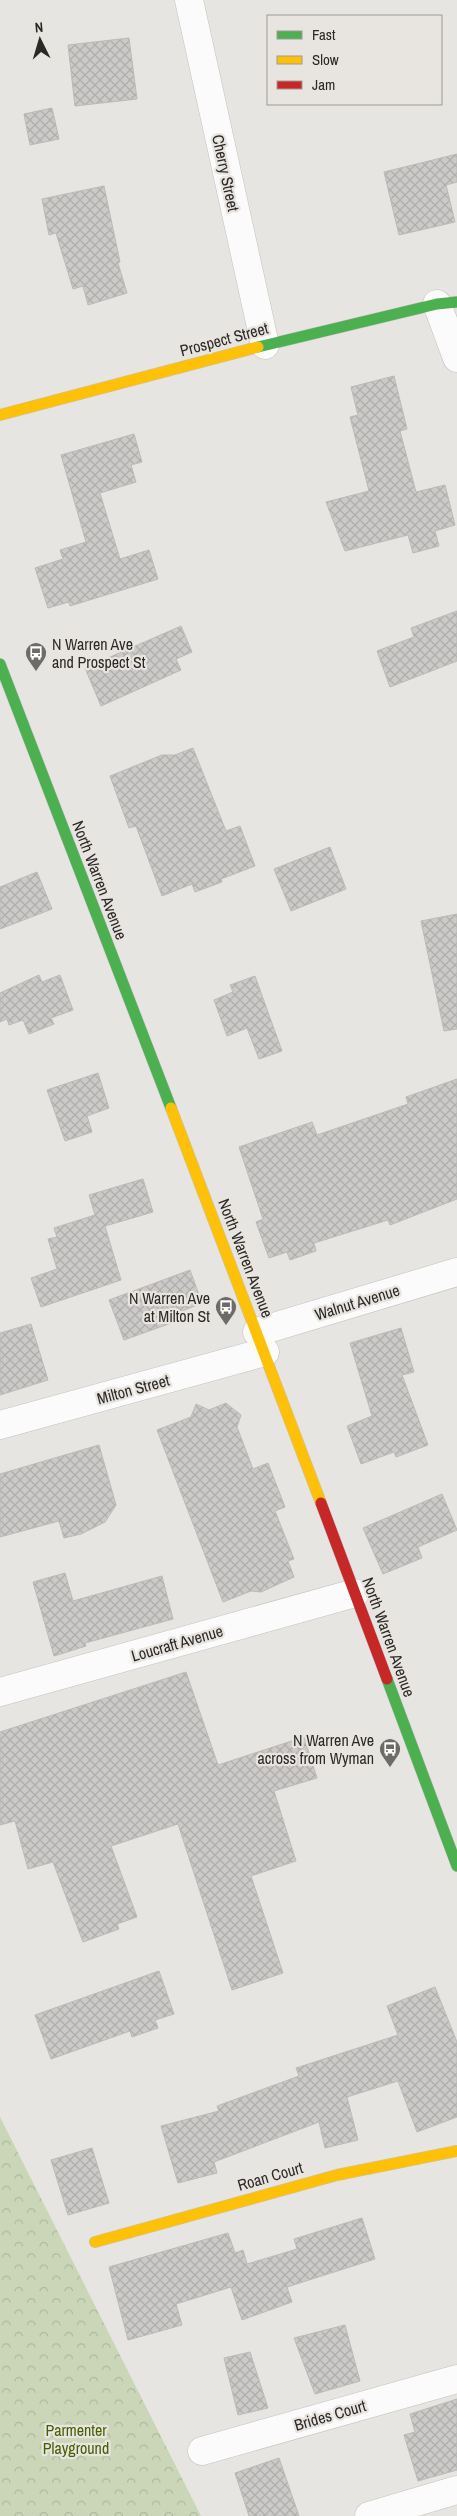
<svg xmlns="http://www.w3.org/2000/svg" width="457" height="2516" font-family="'Archivo Narrow',sans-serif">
  <defs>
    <pattern id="park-crowns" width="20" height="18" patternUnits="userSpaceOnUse" patternTransform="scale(1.25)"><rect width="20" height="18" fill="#cbd6b8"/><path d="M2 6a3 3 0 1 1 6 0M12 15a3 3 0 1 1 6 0" fill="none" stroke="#aeb89e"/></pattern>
    <pattern id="building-cross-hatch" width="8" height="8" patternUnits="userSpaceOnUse" patternTransform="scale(1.25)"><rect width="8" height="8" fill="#cccac8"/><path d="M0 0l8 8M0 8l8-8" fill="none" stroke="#afaeac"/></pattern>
  </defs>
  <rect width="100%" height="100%" fill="#e7e5e2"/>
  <path fill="url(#park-crowns)" d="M0 2117 201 2516H0Z"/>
  <path fill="url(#building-cross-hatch)" stroke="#bcbab8" d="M129 38 137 99 75 106 68 45Z
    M52 108 59 139 30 145 24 114Z
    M457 154V182L446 185 455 222 399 235 384 172Z
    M104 186 120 262 118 263 127 293 88 305 83 286 73 289 56 233 49 235 42 199Z
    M394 376 407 429 400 431 416 492 445 485 455 525 435 531 439 546 413 553 408 535 345 551 326 502 369 491 350 417 358 415 351 387Z
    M134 434 142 462 131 465 136 482 100 493 120 559 149 550 158 579 70 606 69 602 48 608 35 568 63 559 60 550 86 542 61 455Z
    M457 611V661L390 687 377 651 414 637 411 628Z
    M181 626 192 652 176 659 181 670 101 706 85 668Z
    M193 748 226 831 240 826 255 866 221 879 222 882 195 892 192 884 162 896 136 826 129 828 110 776 162 755H175Z
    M330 847 346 889 291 911 274 869Z
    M37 872 52 909 0 929V887Z
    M457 914V1029L444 1031 421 921Z
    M39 975 42 982 60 975 73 1010 51 1018 54 1024 29 1034 23 1020 9 1025 7 1019 0 1022V993Z
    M255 976 282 1051 259 1059 247 1028 227 1036 214 1000 233 992 230 985Z
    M98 1073 109 1108 87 1116 92 1132 65 1141 47 1090Z
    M457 1079V1199L390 1225 388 1220 314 1243 316 1251 290 1260 287 1252 269 1258 256 1222 263 1219 239 1147 312 1122 317 1135 408 1104 406 1097Z
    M143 1179 153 1212 105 1226 121 1280 41 1307 31 1278 57 1269 48 1239 57 1237 54 1228 95 1215 89 1195Z
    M190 1270 202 1303 175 1314 177 1321 124 1340 109 1300Z
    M31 1324 48 1380 0 1395V1333Z
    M401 1328 414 1372 402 1375 428 1445 396 1457 394 1452 361 1464 347 1426 372 1416 350 1343Z
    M226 1403 241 1415 237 1427 253 1469 268 1463 285 1507 275 1511 294 1559 288 1561 294 1577 261 1592 251 1591 223 1602 157 1430 191 1417 196 1404 209 1410Z
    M99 1445 116 1505 105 1522 81 1534 64 1538 59 1521 0 1537V1474Z
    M442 1494 457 1530 418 1547 422 1558 383 1574 363 1528Z
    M65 1573 73 1601 162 1576 173 1619 85 1643 86 1646 54 1656 33 1582Z
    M186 1672 218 1765 304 1737 317 1778 274 1791 296 1861 251 1876 283 1973 232 1990 178 1824 111 1846 137 1917 117 1924 119 1929 83 1942 53 1862 28 1869 15 1821 0 1825V1732Z
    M159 1971 174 2014 155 2020 158 2028 132 2037 130 2031 51 2059 35 2015Z
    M435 1987 457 2042V2117L417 2132 398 2081 347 2097 358 2140 325 2148 319 2122 214 2162 217 2173 178 2183 161 2126 219 2111 217 2106 299 2076 296 2068 398 2035 387 2006Z
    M92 2148 109 2203 68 2215 51 2160Z
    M362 2218 375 2259 287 2287 292 2302 242 2320 231 2287 176 2304 182 2325 128 2340 109 2267 228 2233 235 2253 243 2250 247 2264 297 2249 294 2239Z
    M345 2325 360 2381 315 2394 294 2338Z
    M250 2352 268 2408 238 2415 224 2358Z
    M457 2399V2470L418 2481 404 2435 415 2432 410 2414Z
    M279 2458 299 2516H249L235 2473Z"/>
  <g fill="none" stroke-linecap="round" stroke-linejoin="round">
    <g stroke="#c3c1bf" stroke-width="29">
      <path id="street" d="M189 0 265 345
        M437 304 457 358
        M257 1332 457 1272
        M0 1425 265 1352
        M0 1692 355 1593
        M202 2451 457 2379
        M369 2516 457 2490"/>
    </g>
    <g stroke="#c3c1bf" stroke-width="12">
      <path id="fast" d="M258 347 437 304 457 302
        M0 664 171 1108
        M387 1679 457 1866"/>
    </g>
    <g stroke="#c3c1bf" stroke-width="12">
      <path id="slow" d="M0 415 258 347
        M171 1108 321 1503
        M95 2242 337 2175 457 2151"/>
    </g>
    <g stroke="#c3c1bf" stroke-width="12">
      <path id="jam" d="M321 1503 387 1679"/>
    </g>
    <use href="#street" stroke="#fbfbfb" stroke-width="28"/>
    <use href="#fast" stroke="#4caf50" stroke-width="11"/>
    <use href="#slow" stroke="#ffc107" stroke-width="11"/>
    <use href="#jam" stroke="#c62828" stroke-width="11"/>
  </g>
  <defs>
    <g id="bus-pin" transform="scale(1.125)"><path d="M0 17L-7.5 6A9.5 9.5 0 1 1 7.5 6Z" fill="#6c6b68" stroke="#e8e5e1"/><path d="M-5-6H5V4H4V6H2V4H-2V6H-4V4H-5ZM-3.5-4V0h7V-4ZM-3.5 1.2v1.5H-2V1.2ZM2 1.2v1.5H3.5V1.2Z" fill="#fff"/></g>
  </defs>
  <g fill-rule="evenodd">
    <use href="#bus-pin" x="36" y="653"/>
    <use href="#bus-pin" x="226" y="1307"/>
    <use href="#bus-pin" x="390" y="1749"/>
  </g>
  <g text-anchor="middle" stroke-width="4.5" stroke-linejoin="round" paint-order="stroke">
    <g font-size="16" fill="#2a2927" stroke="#e8e5e1">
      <text transform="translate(226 173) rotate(78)" y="6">Cherry Street</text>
      <text transform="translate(224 339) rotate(-15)" y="6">Prospect Street</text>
      <text transform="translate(100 880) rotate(69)" y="6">North Warren Avenue</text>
      <text transform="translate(246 1258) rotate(69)" y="6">North Warren Avenue</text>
      <text transform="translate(357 1302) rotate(-17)" y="6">Walnut Avenue</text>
      <text transform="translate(133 1389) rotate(-15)" y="6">Milton Street</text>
      <text transform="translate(389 1637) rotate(70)" y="6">North Warren Avenue</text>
      <text transform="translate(177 1643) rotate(-16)" y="6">Loucraft Avenue</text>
      <text transform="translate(270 2176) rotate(-16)" y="6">Roan Court</text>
      <text transform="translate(330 2415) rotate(-16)" y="6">Brides Court</text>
    </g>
    <g font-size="16" fill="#2a2927" stroke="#e8e5e1" text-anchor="end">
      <text x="52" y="650" text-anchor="start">N Warren Ave<tspan x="52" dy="18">and Prospect St</tspan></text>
      <text x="210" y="1304">N Warren Ave<tspan x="210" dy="18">at Milton St</tspan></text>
      <text x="374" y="1746">N Warren Ave<tspan x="374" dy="18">across from Wyman</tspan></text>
    </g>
    <g font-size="16" fill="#455f00" stroke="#e8e5e1">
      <text x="76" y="2436">Parmenter<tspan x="76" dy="18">Playground</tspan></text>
    </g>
  </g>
  <rect x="267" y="15" width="175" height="90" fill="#e8e5e1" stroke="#9c9a97"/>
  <rect x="277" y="31" width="25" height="8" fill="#4caf50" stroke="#9c9a97"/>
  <text x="312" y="40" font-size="15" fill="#2a2927">Fast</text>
  <rect x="277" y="56" width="25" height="8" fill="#ffc107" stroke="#9c9a97"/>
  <text x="312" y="65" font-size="15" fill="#2a2927">Slow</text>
  <rect x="277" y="81" width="25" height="8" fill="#c62828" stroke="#9c9a97"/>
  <text x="312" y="90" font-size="15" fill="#2a2927">Jam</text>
  <g transform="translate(40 40) rotate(355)" stroke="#e8e5e1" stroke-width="4" paint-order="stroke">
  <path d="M0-4L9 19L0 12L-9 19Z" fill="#2a2927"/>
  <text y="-8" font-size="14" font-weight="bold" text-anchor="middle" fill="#2a2927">N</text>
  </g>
</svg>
